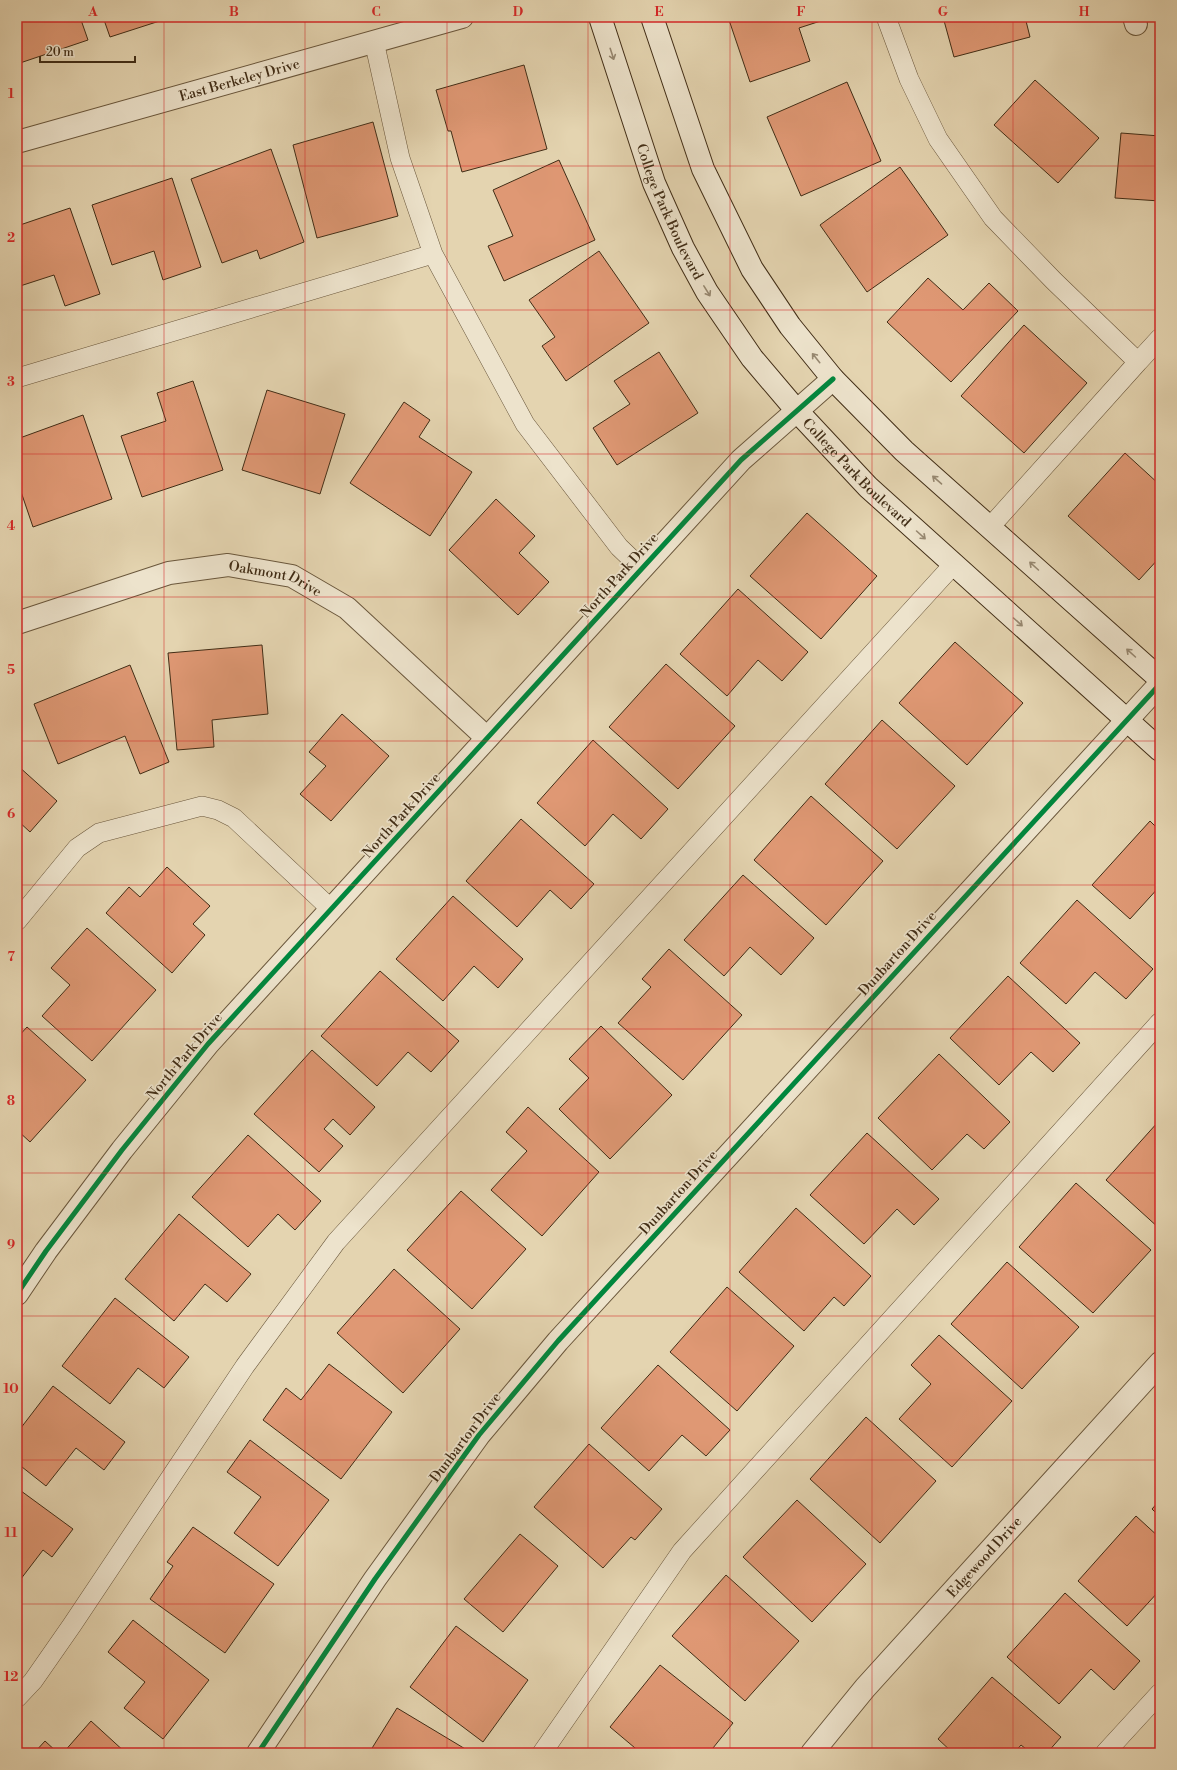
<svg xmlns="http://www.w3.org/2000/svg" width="1177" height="1770" font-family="'Libre Bodoni',serif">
  <rect width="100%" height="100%" fill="#e4d4b0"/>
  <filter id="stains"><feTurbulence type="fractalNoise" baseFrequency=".005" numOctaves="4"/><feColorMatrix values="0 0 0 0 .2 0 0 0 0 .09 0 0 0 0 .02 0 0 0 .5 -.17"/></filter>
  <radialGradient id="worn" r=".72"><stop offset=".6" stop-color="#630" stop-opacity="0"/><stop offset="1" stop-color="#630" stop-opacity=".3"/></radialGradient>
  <path fill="#df9874" stroke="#412d16" d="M17 17H80L88 40 17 64Z
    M103 17H172L110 37Z
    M728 17H833L799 28 810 61 750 82Z
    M943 17H1025L1030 37 954 57Z
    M524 65 547 149 462 172 451 131H448L436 90Z
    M1035 80 1099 138 1058 183 994 125Z
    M847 82 881 161 801 196 767 117Z
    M373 122 398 216 317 238 293 145Z
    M1121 133 1160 136V201L1115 198Z
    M271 149 304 242 260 259 257 250 222 263 191 179Z
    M559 160 595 240 504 281 488 246 513 236 493 190Z
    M900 167 948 235 867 292 820 225Z
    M172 178 201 267 163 280 154 251 112 265 92 205Z
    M70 208 100 294 65 306 54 275 17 287V226Z
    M599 251 649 323 566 381 542 346 555 337 529 300Z
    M928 278 963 310 989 283 1018 311 951 382 887 322Z
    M1024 325 1087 383 1024 453 961 396Z
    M659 352 698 413 617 465 593 428 630 404 614 381Z
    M193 381 223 470 142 497 121 436 166 421 157 393Z
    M267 390 345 414 320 494 242 470Z
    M404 402 430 420 419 437 472 472 430 536 350 483Z
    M83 415 112 499 33 527 17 480V439Z
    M1125 453 1160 485V557L1139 580 1068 516Z
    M496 499 535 536 519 553 549 582 518 615 449 550Z
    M807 513 877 576 821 639 750 576Z
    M738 589 808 652 782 681 758 660 727 696 680 654Z
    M955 642 1023 703 967 765 899 703Z
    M262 645 268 714 212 720 214 747 177 750 168 653Z
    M666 664 735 726 678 789 609 727Z
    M130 665 169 762 140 774 125 736 58 764 34 704Z
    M342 714 389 756 331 821 300 794 326 766 309 752Z
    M882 720 955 786 897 849 825 784Z
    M593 740 668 809 641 839 613 814 585 846 537 803Z
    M17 765 57 801 30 832 17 820Z
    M811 796 883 861 826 925 754 860Z
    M521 819 594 884 571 909 550 890 517 927 466 881Z
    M1150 821 1160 831V886L1130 919 1092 885Z
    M167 867 210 906 193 924 205 935 172 973 106 913 129 887 140 897Z
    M743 875 814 938 781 975 750 947 724 976 684 940Z
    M453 896 523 959 498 988 474 966 443 1001 396 959Z
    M1077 900 1153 969 1126 999 1095 972 1066 1004 1020 963Z
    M87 928 156 990 92 1061 42 1016 70 985 51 968Z
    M669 949 742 1015 683 1080 618 1023 651 987 642 979Z
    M380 971 459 1041 431 1072 408 1052 377 1086 321 1036Z
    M1008 976 1080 1043 1053 1072 1031 1052 999 1085 950 1038Z
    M601 1026 672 1095 610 1159 559 1109 589 1078 569 1059Z
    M27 1027 86 1080 30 1142 17 1130V1038Z
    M312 1050 375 1107 350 1135 333 1119 324 1129 343 1146 319 1172 254 1114Z
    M939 1054 1010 1122 984 1149 967 1134 932 1170 878 1118Z
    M528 1107 599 1172 542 1236 491 1190 527 1151 506 1132Z
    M1158 1122 1160 1124V1229L1106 1180Z
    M867 1133 939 1199 914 1225 897 1209 864 1244 810 1195Z
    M248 1135 321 1201 295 1230 278 1214 248 1247 192 1197Z
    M1076 1183 1151 1250 1093 1313 1019 1247Z
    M461 1191 526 1249 472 1309 407 1250Z
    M796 1208 871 1276 844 1306 834 1297 804 1331 739 1272Z
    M179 1214 251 1274 227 1302 205 1284 174 1321 125 1279Z
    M1007 1262 1079 1327 1022 1389 951 1324Z
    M394 1269 460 1329 403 1393 337 1333Z
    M727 1287 794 1346 737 1411 670 1352Z
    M115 1298 189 1357 164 1388 138 1368 110 1404 62 1366Z
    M939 1335 1012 1401 952 1467 899 1419 931 1384 911 1365Z
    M329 1364 392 1412 341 1479 263 1420 286 1388 301 1400Z
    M658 1365 730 1430 706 1456 682 1435 649 1471 601 1428Z
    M53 1386 125 1442 104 1470 76 1448 46 1486 17 1463V1433Z
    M866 1417 936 1481 880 1543 810 1479Z
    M250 1440 329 1500 278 1566 234 1533 261 1497 227 1472Z
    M589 1444 662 1509 635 1540 631 1537 603 1568 534 1507Z
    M17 1488 73 1529 52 1557 43 1550 17 1584Z
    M797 1500 866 1564 812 1622 743 1557Z
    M1160 1500V1517L1152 1509Z
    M1136 1516 1160 1538V1592L1159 1591 1127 1626 1078 1581Z
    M193 1527 274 1584 225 1653 150 1599 173 1566 167 1562Z
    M520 1534 558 1566 503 1632 464 1599Z
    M726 1575 799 1641 745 1701 672 1636Z
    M1065 1593 1140 1661 1114 1690 1091 1669 1059 1704 1007 1657Z
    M133 1620 209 1680 163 1739 124 1708 145 1682 108 1652Z
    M456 1626 528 1680 483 1742 410 1687Z
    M660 1665 733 1723 709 1753H641L610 1727Z
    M992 1677 1061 1737 1047 1753H1031L1021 1745 1014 1753H953L938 1739Z
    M397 1708 472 1753H369Z
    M91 1721 126 1753H63Z
    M45 1741 58 1753H34Z"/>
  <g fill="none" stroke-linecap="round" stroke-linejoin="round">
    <g stroke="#6a573c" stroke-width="20">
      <path id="lane" d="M886 17 909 79 938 139 993 218 1054 281 1138 362 990 527
        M374 41 400 158 433 254
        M1138 362 1160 338
        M17 378 433 254 525 424 619 547 642 569
        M17 921 77 848 99 833 202 806 218 810 234 818 331 909
        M17 1698 33 1681 72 1625 245 1366 336 1242 953 565
        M542 1753 682 1551 1160 1022
        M1105 1753 1160 1693"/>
    </g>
    <g stroke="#6a573c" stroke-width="24">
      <g id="street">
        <path d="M1134 17 1136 24"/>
        <path id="s1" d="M17 142 462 17"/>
        <path id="s2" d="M17 623 169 573 228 565 292 576 347 608 487 738"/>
        <path d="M17 1294 46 1251 122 1150 208 1044 741 460 833 379"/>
        <path d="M258 1753 375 1579 479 1435 558 1341 1160 684"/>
        <path id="s3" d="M812 1753 865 1688 1160 1363"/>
      </g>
    </g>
    <g stroke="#412d16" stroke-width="24">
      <g id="secondary">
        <path id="s4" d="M600 17 654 183 683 248 707 292 752 358 797 411 868 487 1160 750"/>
        <path d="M652 17 703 169 752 269 790 326 833 379 904 451 1160 679"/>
      </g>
    </g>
    <use href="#lane" stroke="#ede3cc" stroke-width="19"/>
    <use href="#street" stroke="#ede3cc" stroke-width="22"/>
    <use href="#secondary" stroke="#ede3cc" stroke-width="22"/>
    <g stroke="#ede3cc" stroke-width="8">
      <path id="cycleway" d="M17 1294 46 1251 122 1150 208 1044 741 460 833 379
        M258 1753 375 1579 479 1435 558 1341 1160 684"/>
    </g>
    <use href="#cycleway" stroke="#00873e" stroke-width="5"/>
  </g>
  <defs><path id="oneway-shaft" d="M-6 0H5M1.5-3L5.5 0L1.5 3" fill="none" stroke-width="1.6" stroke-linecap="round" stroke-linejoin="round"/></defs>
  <g stroke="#978871">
    <use href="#oneway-shaft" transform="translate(612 54) rotate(72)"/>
    <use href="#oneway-shaft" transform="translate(707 291) rotate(58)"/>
    <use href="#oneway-shaft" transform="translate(816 358) rotate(-129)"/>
    <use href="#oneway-shaft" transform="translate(937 480) rotate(-139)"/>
    <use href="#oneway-shaft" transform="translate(921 535) rotate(42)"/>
    <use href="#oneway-shaft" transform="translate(1034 566) rotate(-138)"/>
    <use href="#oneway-shaft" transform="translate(1018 622) rotate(42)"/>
    <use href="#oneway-shaft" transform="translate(1131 653) rotate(-138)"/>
  </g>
  <path fill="none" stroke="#d62828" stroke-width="1" stroke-opacity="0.55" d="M164 17V1753M305 17V1753M447 17V1753M588 17V1753M730 17V1753M872 17V1753M1013 17V1753M17 166H1160M17 310H1160M17 454H1160M17 597H1160M17 741H1160M17 885H1160M17 1029H1160M17 1173H1160M17 1316H1160M17 1460H1160M17 1604H1160"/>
  <g text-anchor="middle" stroke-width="3.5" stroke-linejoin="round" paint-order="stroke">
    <g font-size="14" fill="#412d16" stroke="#ede3cc">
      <text dy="5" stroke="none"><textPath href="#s1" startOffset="231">East Berkeley Drive</textPath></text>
      <text dy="5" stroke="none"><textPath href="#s4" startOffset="207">College Park Boulevard</textPath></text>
      <text dy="5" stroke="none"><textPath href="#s4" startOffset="531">College Park Boulevard</textPath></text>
      <text transform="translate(619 575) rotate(-48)" y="5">North Park Drive</text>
      <text dy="5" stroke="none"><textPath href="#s2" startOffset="269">Oakmont Drive</textPath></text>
      <text transform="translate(401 815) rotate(-48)" y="5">North Park Drive</text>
      <text transform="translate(897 953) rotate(-48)" y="5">Dunbarton Drive</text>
      <text transform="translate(184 1056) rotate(-50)" y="5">North Park Drive</text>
      <text transform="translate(678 1192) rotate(-48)" y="5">Dunbarton Drive</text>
      <text transform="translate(465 1437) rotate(-53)" y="5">Dunbarton Drive</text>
      <text dy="5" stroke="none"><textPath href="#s3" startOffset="261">Edgewood Drive</textPath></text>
    </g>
  </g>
  <rect width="1177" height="1770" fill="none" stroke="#e4d4b0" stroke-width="44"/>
  <path d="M40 56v6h95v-6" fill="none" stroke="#412d16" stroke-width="2"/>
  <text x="46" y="56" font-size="12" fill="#412d16" stroke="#ede3cc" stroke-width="3" paint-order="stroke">20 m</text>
  <rect x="22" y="22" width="1133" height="1726" fill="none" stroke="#d62828" stroke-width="1.5"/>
  <g font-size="13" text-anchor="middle" font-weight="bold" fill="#d62828">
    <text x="93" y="16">A</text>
    <text x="234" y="16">B</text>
    <text x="376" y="16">C</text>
    <text x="518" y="16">D</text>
    <text x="659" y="16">E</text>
    <text x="801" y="16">F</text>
    <text x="943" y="16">G</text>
    <text x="1084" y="16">H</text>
    <text x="11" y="98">1</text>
    <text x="11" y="242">2</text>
    <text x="11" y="386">3</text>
    <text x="11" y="530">4</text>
    <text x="11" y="674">5</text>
    <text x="11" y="818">6</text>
    <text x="11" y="961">7</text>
    <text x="11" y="1105">8</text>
    <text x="11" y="1249">9</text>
    <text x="11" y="1393">10</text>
    <text x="11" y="1537">11</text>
    <text x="11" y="1681">12</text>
  </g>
  <rect width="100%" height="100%" filter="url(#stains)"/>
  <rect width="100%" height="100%" fill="url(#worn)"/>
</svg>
